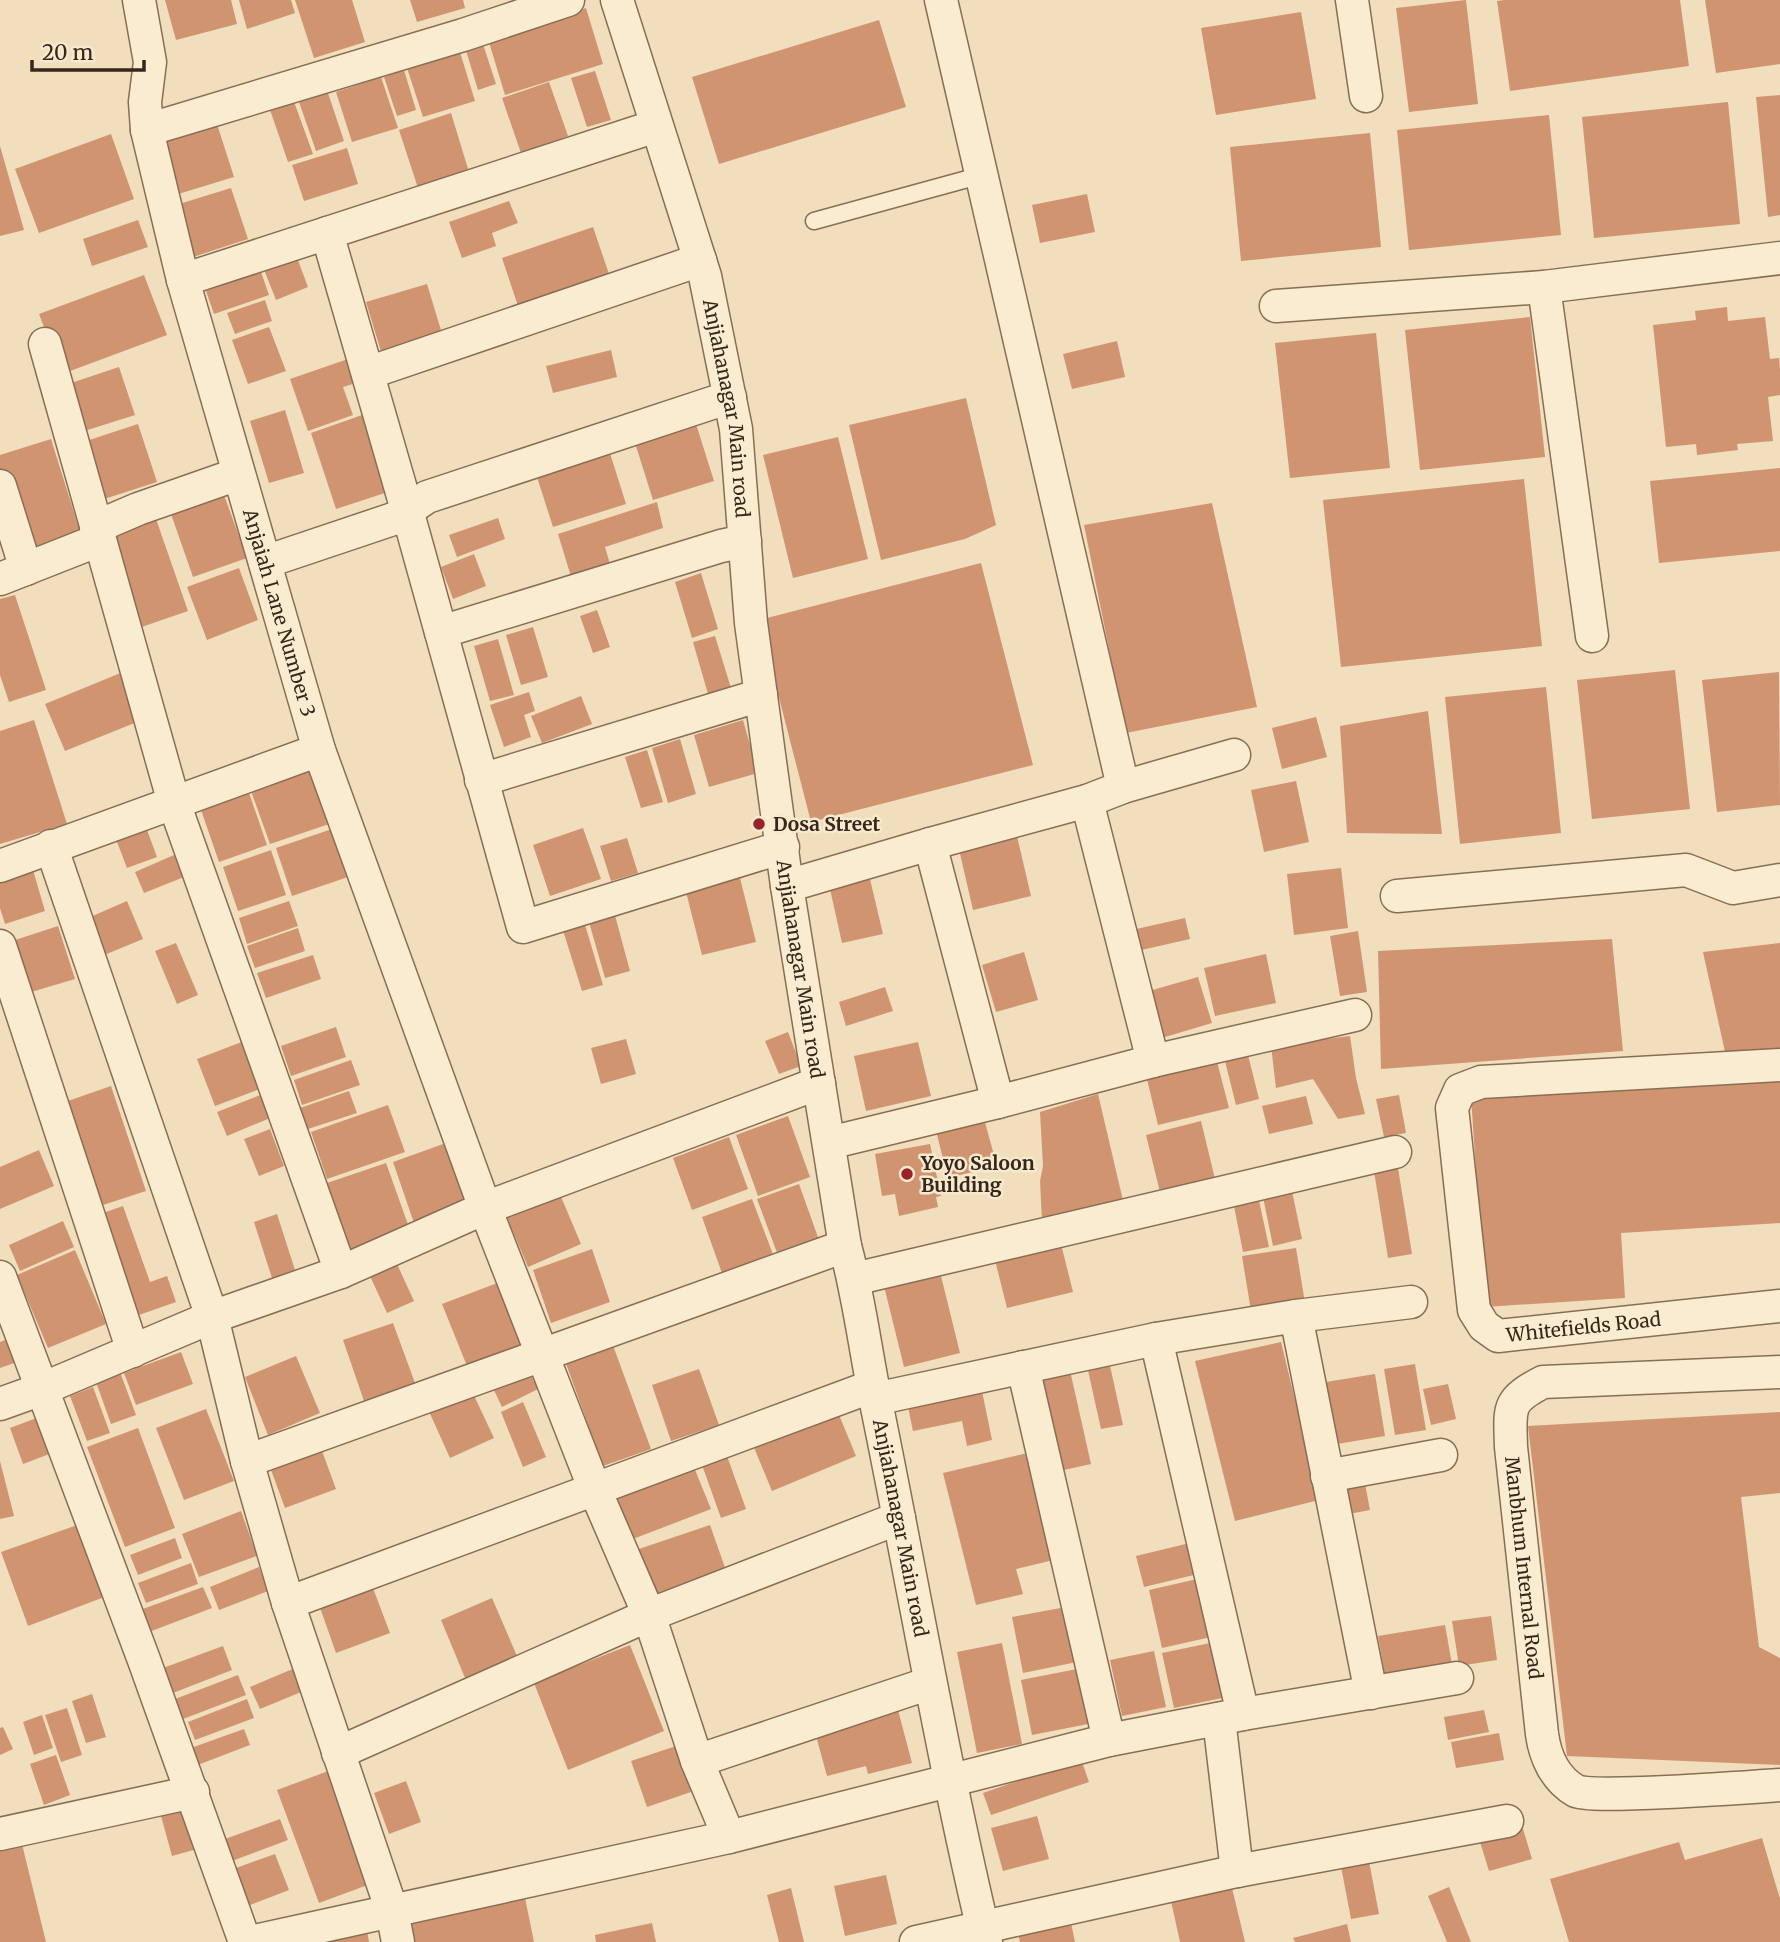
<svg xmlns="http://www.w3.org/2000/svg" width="1780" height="1942" font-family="Merriweather,serif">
  <rect width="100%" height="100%" fill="#f0debd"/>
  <path fill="#d09471" d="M165 0H231L237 24 176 40Z
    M239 0H291L295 13 247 29Z
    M295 0H352L365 42 314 58Z
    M410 0H463L465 8 417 22Z
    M1466 0 1478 104 1409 112 1396 8Z
    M1504 0H1680L1689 66 1510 91 1497 1Z
    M1705 0H1780V64L1716 73Z
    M586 8 603 64 505 95 488 39Z
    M1301 12 1316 99 1216 115 1201 28Z
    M879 20 906 107 719 164 692 77Z
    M482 41 496 84 478 90 465 47Z
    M459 49 475 101 423 117 406 65Z
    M404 70 416 110 397 116 384 77Z
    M595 71 611 120 587 127 571 78Z
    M381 77 398 128 352 142 336 92Z
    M549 82 568 136 521 153 502 98Z
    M327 90 344 141 316 151 298 99Z
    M1780 95V215L1768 217 1756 97Z
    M293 99 313 154 288 162 269 107Z
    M1728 102 1740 224 1594 238 1582 117Z
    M451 113 469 172 418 188 399 130Z
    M1549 115 1561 235 1409 250 1397 130Z
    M216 121 234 177 175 195 158 140Z
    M1370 133 1381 247 1241 261 1230 147Z
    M111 134 134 199 39 233 15 169Z
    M0 146 24 230 0 236Z
    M347 148 358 184 304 201 292 165Z
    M231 188 248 239 193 257 176 205Z
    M1087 194 1095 232 1040 243 1032 205Z
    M509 201 518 223 492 233 496 246 462 258 449 222Z
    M138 220 148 247 92 266 83 239Z
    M593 227 609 274 518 306 502 258Z
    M296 255 308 287 276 300 263 267Z
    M261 272 269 295 214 314 206 291Z
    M144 275 167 335 62 374 39 314Z
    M427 284 444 340 383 358 366 302Z
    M265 300 272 321 235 334 227 313Z
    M1727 307 1728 321 1765 317 1770 359 1779 358 1780 370V395L1768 397 1773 441 1737 444 1738 450 1697 455 1696 444 1666 447 1653 325 1696 320 1695 311Z
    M1530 317 1545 457 1420 470 1405 330Z
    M269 327 286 371 248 384 232 340Z
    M1376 333 1390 468 1290 478 1275 343Z
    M1117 341 1125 377 1072 389 1063 354Z
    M611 350 617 377 553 393 546 366Z
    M348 359 356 383 343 387 353 415 308 431 290 379Z
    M119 367 135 415 78 433 62 386Z
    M966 398 996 525 965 539 881 560 849 425Z
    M285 410 304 473 269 483 250 421Z
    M365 414 391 491 336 509 311 433Z
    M138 424 157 482 98 501 80 443Z
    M696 424 714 481 653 500 635 443Z
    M838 437 868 559 793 578 763 455Z
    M51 439 81 535 25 552 0 471V455Z
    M609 450 626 504 553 527 536 474Z
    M1780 468V551L1659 563 1650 481Z
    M1524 479 1542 646 1341 667 1323 500Z
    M224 495 247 558 193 577 171 514Z
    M657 502 663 528 605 547 612 571 573 583 558 534Z
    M1212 503 1257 707 1126 733 1084 525Z
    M498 518 505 539 457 557 449 535Z
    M156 519 188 611 133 630 101 538Z
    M474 554 486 586 453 599 441 567Z
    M981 563 1033 765 811 822 759 620Z
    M239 568 258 620 207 640 187 587Z
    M701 573 718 629 692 638 675 582Z
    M15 595 46 690 9 702 0 675V599Z
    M597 610 610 647 593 653 580 616Z
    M533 627 548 677 521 685 506 635Z
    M715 636 731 688 708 694 693 642Z
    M498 639 514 695 490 701 474 646Z
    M1675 670 1690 809 1592 819 1577 680Z
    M123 672 142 720 65 751 45 704Z
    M1779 672 1780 805 1717 812 1702 680Z
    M1546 687 1561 833 1460 844 1445 697Z
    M529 692 535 711 524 715 531 737 504 747 490 705Z
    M581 696 592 724 542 743 531 716Z
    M1428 711 1442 834 1347 833 1340 726Z
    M1316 717 1327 757 1282 769 1272 728Z
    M34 720 67 824 0 844V731Z
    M743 720 758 773 709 787 694 735Z
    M680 739 696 794 668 803 652 748Z
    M647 750 663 802 641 808 625 757Z
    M317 768 335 822 270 844 251 791Z
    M1296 781 1309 842 1264 852 1251 790Z
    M248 790 267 845 219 862 200 807Z
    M144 822 157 857 127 868 114 834Z
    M335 828 351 876 292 896 276 848Z
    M583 828 601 879 550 896 533 845Z
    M1016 832 1031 896 973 910 958 845Z
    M627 838 638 873 611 881 600 846Z
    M271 850 286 895 238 911 223 867Z
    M174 855 184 877 144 893 135 872Z
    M1341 868 1348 928 1294 935 1287 874Z
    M33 870 45 911 5 924 0 908V881Z
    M739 874 756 942 702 955 685 888Z
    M870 879 883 934 842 943 830 889Z
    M127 901 143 939 97 958 81 921Z
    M289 901 298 926 247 944 239 918Z
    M613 908 630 971 605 978 587 915Z
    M583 918 603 985 582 991 561 924Z
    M1185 918 1190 939 1137 951 1132 930Z
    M58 926 75 979 28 993 12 941Z
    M298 928 305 951 255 968 247 946Z
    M1358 931 1367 992 1340 996 1330 936Z
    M1612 939 1623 1051 1381 1069 1378 951Z
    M176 943 198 995 177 1004 155 951Z
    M1780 943V1053L1727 1061 1703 952Z
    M1024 952 1038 1000 996 1012 982 965Z
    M1266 954 1276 1003 1215 1016 1204 968Z
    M313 955 321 979 266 998 257 973Z
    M1198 977 1212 1023 1155 1040 1142 993Z
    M885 987 893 1011 846 1026 839 1002Z
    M336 1027 346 1057 291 1076 281 1046Z
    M788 1032 801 1066 779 1074 765 1041Z
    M1350 1036 1356 1078 1365 1114 1338 1119 1313 1079 1276 1088 1271 1046Z
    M626 1039 636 1074 601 1084 591 1048Z
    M247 1040 265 1087 215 1106 197 1059Z
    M918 1042 931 1096 866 1111 854 1056Z
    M1246 1047 1259 1099 1236 1105 1223 1053Z
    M1215 1054 1229 1108 1158 1125 1145 1071Z
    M351 1060 360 1085 302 1105 294 1080Z
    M1780 1077V1223L1621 1233 1625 1298 1485 1307 1471 1096Z
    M111 1086 146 1191 100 1206 65 1102Z
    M273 1090 282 1113 227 1136 217 1112Z
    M349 1091 357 1113 308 1129 300 1108Z
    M1098 1094 1125 1209 1042 1221 1040 1181 1043 1166 1040 1112Z
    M1399 1095 1406 1133 1384 1137 1376 1099Z
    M1306 1096 1313 1124 1269 1134 1262 1106Z
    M388 1105 405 1152 327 1179 311 1132Z
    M983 1115 997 1166 948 1178 935 1127Z
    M788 1116 810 1177 758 1196 736 1135Z
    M1201 1121 1215 1179 1160 1192 1146 1135Z
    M270 1129 284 1166 259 1176 244 1139Z
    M729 1137 748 1189 692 1210 673 1158Z
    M446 1143 466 1204 414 1223 393 1162Z
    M930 1144 941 1196 936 1197 938 1207 899 1216 895 1194 882 1196 875 1154Z
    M39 1150 54 1186 0 1209V1167Z
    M1397 1162 1412 1254 1388 1258 1373 1165Z
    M386 1163 410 1230 351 1251 327 1183Z
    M799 1184 820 1243 779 1258 757 1199Z
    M1292 1191 1302 1239 1273 1246 1263 1197Z
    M559 1192 581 1244 528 1267 506 1215Z
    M1258 1196 1269 1247 1243 1252 1233 1201Z
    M752 1199 774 1257 723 1276 702 1217Z
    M123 1206 150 1282 167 1276 176 1302 136 1316 100 1214Z
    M277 1214 295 1270 272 1278 254 1222Z
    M63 1221 74 1247 20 1271 9 1245Z
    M1061 1244 1073 1292 1007 1308 995 1260Z
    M1296 1248 1305 1303 1251 1311 1242 1256Z
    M592 1249 610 1302 551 1323 533 1270Z
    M75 1250 106 1324 48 1348 17 1275Z
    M397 1264 414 1301 387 1313 370 1276Z
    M940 1272 960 1353 904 1367 884 1286Z
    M500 1282 524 1343 467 1366 442 1304Z
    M393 1323 415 1383 364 1401 343 1340Z
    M8 1339 17 1362 0 1368V1342Z
    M611 1340 651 1449 603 1466 564 1358Z
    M1281 1342 1319 1500 1235 1521 1195 1361Z
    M181 1352 193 1384 136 1405 124 1373Z
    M296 1356 320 1413 268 1435 245 1377Z
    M1109 1361 1123 1425 1101 1429 1087 1366Z
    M1415 1364 1426 1430 1395 1435 1384 1369Z
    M1069 1366 1091 1464 1055 1472 1033 1374Z
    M528 1369 538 1389 502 1407 492 1386Z
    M699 1369 719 1425 671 1441 652 1385Z
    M120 1372 136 1415 111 1424 96 1382Z
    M1375 1374 1385 1436 1331 1445 1320 1383Z
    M1448 1384 1456 1419 1431 1425 1423 1389Z
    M93 1387 110 1433 87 1441 70 1396Z
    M470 1387 494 1438 450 1458 427 1407Z
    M982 1391 992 1440 967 1446 962 1421 913 1431 908 1407Z
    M523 1402 546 1457 523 1467 501 1412Z
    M206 1409 234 1481 184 1500 156 1428Z
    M837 1410 856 1456 772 1491 753 1445Z
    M1780 1412V1493L1741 1497 1759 1647 1780 1658V1765L1567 1756 1528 1426Z
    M47 1414 60 1450 23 1464 10 1428Z
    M138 1428 175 1528 125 1547 87 1447Z
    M318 1440 336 1489 285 1508 267 1459Z
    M1036 1451 1062 1558 1016 1569 1023 1594 976 1605 943 1473Z
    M727 1456 746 1509 721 1518 702 1465Z
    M691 1460 711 1509 633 1539 614 1489Z
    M0 1461 14 1516 0 1519Z
    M1363 1473 1370 1510 1349 1514 1341 1478Z
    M241 1511 257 1556 199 1577 182 1534Z
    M80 1524 107 1596 28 1626 1 1552Z
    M710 1525 729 1579 651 1606 627 1553Z
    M175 1538 182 1558 138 1575 130 1555Z
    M1190 1543 1198 1574 1144 1587 1136 1556Z
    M191 1563 198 1584 146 1603 138 1583Z
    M259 1567 268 1591 219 1610 210 1587Z
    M1197 1579 1211 1637 1162 1648 1149 1590Z
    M371 1583 390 1633 336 1653 318 1602Z
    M203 1587 212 1608 149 1632 140 1610Z
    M492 1598 520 1663 468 1685 441 1620Z
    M1066 1607 1077 1662 1023 1673 1012 1617Z
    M1491 1616 1497 1660 1459 1666 1452 1621Z
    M1445 1625 1453 1670 1386 1681 1378 1636Z
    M1215 1642 1227 1697 1174 1708 1162 1653Z
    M1002 1643 1022 1744 977 1753 957 1652Z
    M630 1645 664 1731 568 1770 534 1683Z
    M223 1646 232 1670 173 1693 163 1668Z
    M1154 1651 1166 1707 1122 1716 1110 1660Z
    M295 1668 306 1690 260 1709 250 1687Z
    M1077 1669 1088 1724 1032 1735 1021 1680Z
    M238 1675 246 1695 183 1719 175 1699Z
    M92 1694 106 1737 86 1743 72 1701Z
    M247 1699 254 1718 195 1740 188 1722Z
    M67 1708 82 1755 61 1762 45 1715Z
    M898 1710 912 1763 868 1774 866 1766 827 1776 815 1732Z
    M1484 1710 1489 1732 1448 1740 1444 1717Z
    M42 1715 53 1748 34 1755 23 1722Z
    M3 1727 13 1749 0 1755V1728Z
    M244 1729 250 1745 195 1766 188 1749Z
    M1499 1733 1504 1760 1456 1768 1451 1742Z
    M676 1746 691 1792 647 1807 631 1761Z
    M56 1755 70 1795 44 1805 30 1764Z
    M1081 1759 1089 1782 991 1815 983 1793Z
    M331 1770 373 1883 319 1903 277 1790Z
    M406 1781 421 1822 389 1834 374 1793Z
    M183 1798 197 1849 172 1856 158 1805Z
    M1037 1816 1049 1859 1003 1871 991 1828Z
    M280 1819 288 1840 232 1861 225 1839Z
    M1523 1829 1532 1859 1489 1871 1480 1842Z
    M20 1836 46 1942H0V1841Z
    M1762 1838 1780 1899V1942H1569L1550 1879 1679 1842 1685 1860Z
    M275 1854 289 1890 250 1905 236 1868Z
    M1368 1856 1379 1914 1351 1919 1340 1861Z
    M886 1875 897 1924 845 1936 834 1886Z
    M1449 1887 1471 1942H1447L1428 1896Z
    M523 1888 534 1942H411L405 1912Z
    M791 1888 804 1942H779L767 1895Z
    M1232 1888 1245 1942H1180L1171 1901Z
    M652 1923 656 1942H596L595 1935Z
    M1071 1923 1075 1942H1020L1018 1934Z
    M1347 1924 1351 1942H1295L1293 1938Z
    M366 1925 369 1942H315Z"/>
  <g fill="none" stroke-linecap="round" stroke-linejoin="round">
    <g stroke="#886e55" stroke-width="19">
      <path id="lane" d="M814 221 982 175"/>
    </g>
    <g stroke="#886e55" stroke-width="35">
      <g id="street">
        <path id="s1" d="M139 0 150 62 145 102 147 130 183 280 319 750 485 1208 595 1490 649 1615 697 1761 729 1837"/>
        <path id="s2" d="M617 0 705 276 736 429 751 623 787 886 845 1246C860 1300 866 1357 878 1412 914 1589 944 1767 986 1942"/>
        <path d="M941 0 1123 787"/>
        <path d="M1352 0 1366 96"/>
        <path d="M147 130 463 35 568 0"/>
        <path d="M327 233 407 510 523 927 783 847"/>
        <path d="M183 280 656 126"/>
        <path d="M1544 287 1592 636"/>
        <path d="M1276 306 1544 287 1780 258"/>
        <path d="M45 344 174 803 341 1272"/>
        <path d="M368 373 700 260"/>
        <path d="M0 486 26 569"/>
        <path d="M96 527 138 509 238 474"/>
        <path d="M265 562 396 518 427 497 730 397"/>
        <path d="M0 579 99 540"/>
        <path d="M441 632 721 546 745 541"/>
        <path d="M481 780 761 695"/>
        <path d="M1087 801 1153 1061"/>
        <path d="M930 844 998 1102"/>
        <path d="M51 846 212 1317 247 1461 288 1603 392 1911 398 1942"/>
        <path d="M0 866 319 750"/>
        <path d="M787 886 930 844 1087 801 1123 787 1234 755"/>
        <path d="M1397 896 1686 870 1733 888 1780 880"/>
        <path d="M0 946 133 1351"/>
        <path id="s3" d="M1780 1065 1481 1082 1460 1090 1452 1108 1474 1310 1484 1326 1498 1336 1780 1306"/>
        <path d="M829 1143 998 1102 1153 1061 1355 1015"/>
        <path d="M0 1277 144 1660 245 1942"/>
        <path d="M854 1279 1395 1152"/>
        <path d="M1296 1316 1411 1302"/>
        <path d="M1156 1339 1243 1714"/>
        <path d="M1023 1367 1109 1740"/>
        <path id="s4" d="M1780 1372 1543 1382C1506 1401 1510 1408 1511 1447L1542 1734C1545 1756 1555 1779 1576 1791 1590 1799 1752 1787 1780 1785"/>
        <path d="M875 1399 1156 1339 1296 1316 1371 1693"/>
        <path d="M0 1404 42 1389 212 1317 341 1272 485 1208 819 1083"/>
        <path d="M247 1461 845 1246"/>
        <path d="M1327 1476 1441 1455"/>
        <path d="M288 1603 873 1386"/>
        <path d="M1219 1719 1237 1871"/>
        <path d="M338 1753 649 1615 899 1518"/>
        <path d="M697 1761 930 1683"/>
        <path d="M0 1834 193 1792"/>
        <path d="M250 1942 729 1837 1109 1740 1243 1714 1457 1678"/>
        <path d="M916 1942 1237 1871 1507 1821"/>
      </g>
    </g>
    <use href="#lane" stroke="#faecd0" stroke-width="16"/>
    <use href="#street" stroke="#faecd0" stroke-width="32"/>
  </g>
  <g fill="#9a2329" stroke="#f7e9cd" stroke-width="2.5">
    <circle cx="759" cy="824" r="7"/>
    <circle cx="907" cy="1174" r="7"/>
  </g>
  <g text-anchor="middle" stroke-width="5" stroke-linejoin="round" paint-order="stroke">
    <g font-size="19" fill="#37271b" stroke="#f7e9cd">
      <text dy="7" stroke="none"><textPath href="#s2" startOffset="424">Anjiahanagar Main road</textPath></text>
      <text dy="7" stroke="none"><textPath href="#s1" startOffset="632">Anjaiah Lane Number 3</textPath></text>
      <text dy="7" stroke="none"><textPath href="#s2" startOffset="990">Anjiahanagar Main road</textPath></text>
      <text dy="7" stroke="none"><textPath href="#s3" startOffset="667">Whitefields Road</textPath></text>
      <text dy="7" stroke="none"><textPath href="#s2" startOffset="1558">Anjiahanagar Main road</textPath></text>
      <text dy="7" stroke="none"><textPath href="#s4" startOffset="439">Manbhum Internal Road</textPath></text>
    </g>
    <g font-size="19" font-weight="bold" fill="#37271b" stroke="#f7e9cd" text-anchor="start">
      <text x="773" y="831">Dosa Street</text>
      <text x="921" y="1170">Yoyo Saloon<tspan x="921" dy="22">Building</tspan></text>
    </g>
  </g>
  <path d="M32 60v10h112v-10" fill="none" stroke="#37271b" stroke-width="3.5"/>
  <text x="42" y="60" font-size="21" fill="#37271b" stroke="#f7e9cd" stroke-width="5" paint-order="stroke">20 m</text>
</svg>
